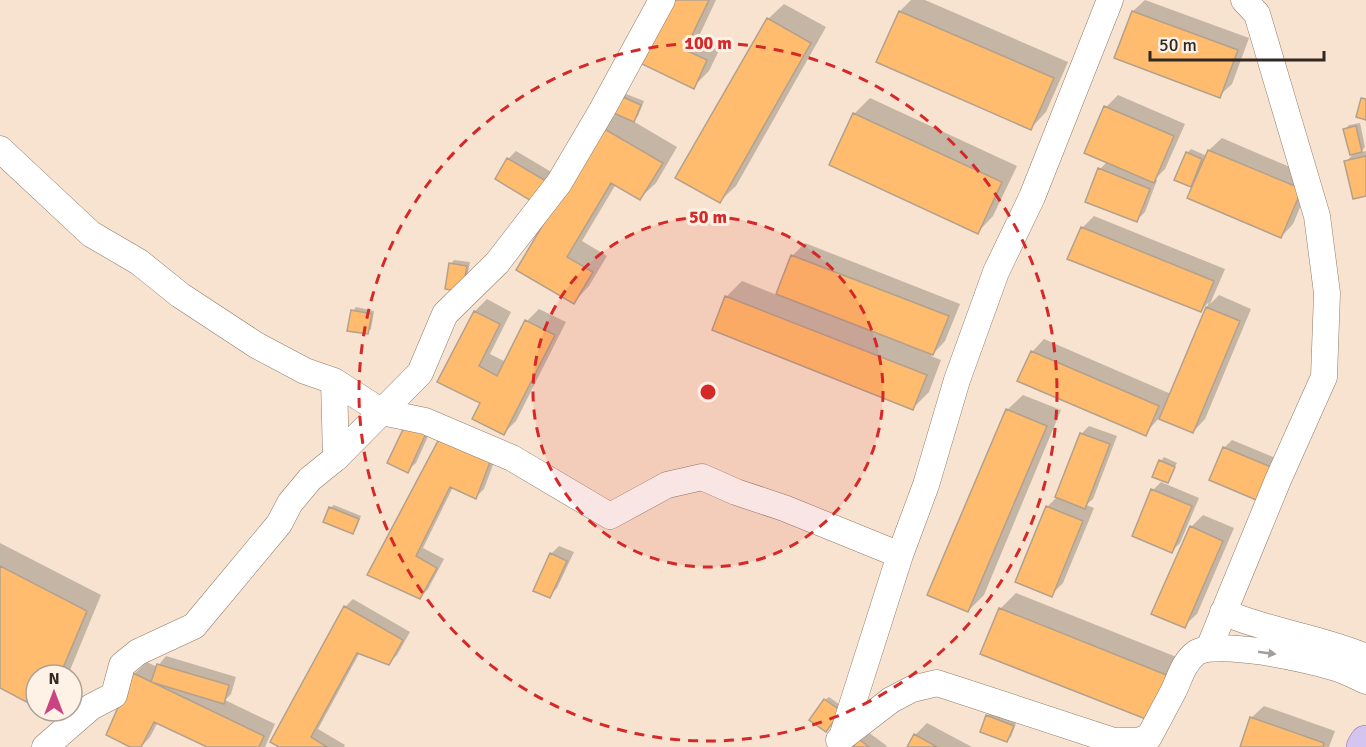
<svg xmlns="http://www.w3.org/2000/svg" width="1366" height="747" font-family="Signika,sans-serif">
  <rect width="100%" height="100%" fill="#f7e3cf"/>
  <path fill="#0003" d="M674 0H716L700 34 722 44 709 71 693 87 644 64Z
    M911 0H925L1068 62 1046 112 1031 128 900 11Z
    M1145 0 1249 38 1232 84 1219 96 1116 57 1133 11Z
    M784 4 826 27 736 186 720 201 768 19Z
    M621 92 644 101 638 116 633 121 677 147 656 183 640 198 616 184 582 241 607 256 589 286 574 302 518 269 602 128 617 113Z
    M1118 95 1185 124 1165 169 1155 179 1157 180 1145 212 1137 220 1100 169 1108 161 1106 107Z
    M870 98 1017 166 993 216 978 232 854 114Z
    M1360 123 1365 147 1361 152 1366 151V194L1346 162 1355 152 1345 129 1349 125Z
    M1222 138 1313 177 1293 224 1281 237 1197 178 1190 185 1187 153 1191 149 1207 156 1209 150Z
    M516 151 553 173 541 192 508 159Z
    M1094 216 1225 269 1210 304 1219 295 1251 309 1205 419 1193 432 1159 418 1145 434 1032 352 1044 339 1171 394 1209 302 1200 311 1082 228Z
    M805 243 960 304 945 341 931 356 941 360 929 392 913 408 726 297 742 281 777 295 793 255Z
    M454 260 470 262 465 287 451 264Z
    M487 299 511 312 490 354 506 362 527 321 539 309 566 322 516 421 504 433 482 403 439 381 475 311Z
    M356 307 374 311 371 329 367 332 353 311Z
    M1023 395 1061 410 984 595 968 611 1007 410Z
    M416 414 434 423 416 463 407 471Z
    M1089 426 1117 436 1093 499 1086 505 1094 508 1063 583 1051 595 1047 507 1057 497 1081 434Z
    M448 432 497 454 484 489 476 497 453 487 423 548 444 559 428 589 420 597 369 574Z
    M1232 440 1283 461 1269 492 1224 448Z
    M1164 457 1177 463 1167 481 1161 461Z
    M1161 482 1199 498 1180 543 1172 551 1153 490Z
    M334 505 361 516 356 529 352 533 330 508Z
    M1203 515 1234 528 1197 614 1184 626 1191 527Z
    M0 543 101 595 68 675H36V705L0 686Z
    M559 546 574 552 557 588 549 596 551 554Z
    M1016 593 1189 662 1171 706 1000 609Z
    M353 599 410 632 397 655 389 663 360 652 318 729 345 745 344 747H282L345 607Z
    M166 656 236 677 231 694 225 700 275 724 265 747H211L158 722 150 737 141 747H133L134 674 147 662 157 667Z
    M829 697 843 707 830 726 825 700Z
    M1264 706 1335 731 1329 747H1241L1251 718Z
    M990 713 1016 723 1011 737 1007 740 987 716Z
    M927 723 972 747H908L915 735Z
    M868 732 887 746 886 747H855Z"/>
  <path fill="#ffbc6e" stroke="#b3a18d" stroke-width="1.5" d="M673 0H709L685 50 707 60 694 89 642 64Z
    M899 11 1054 78 1031 130 876 62Z
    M1132 11 1238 50 1220 98 1114 58Z
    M767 18 811 43 720 203 675 178Z
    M616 94 641 105 634 122 609 111Z
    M1361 98 1366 99V120L1356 117Z
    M1104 106 1174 136 1154 183 1084 153Z
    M853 113 1002 182 978 234 829 165Z
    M1356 126 1362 152 1350 155 1343 129Z
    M601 127 663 163 640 200 611 183 567 257 593 272 574 304 516 270Z
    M1208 150 1302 189 1281 238 1187 198Z
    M1186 152 1202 159 1191 187 1174 180Z
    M1366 156V196L1353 199 1344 161Z
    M507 158 546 181 533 202 495 179Z
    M1098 168 1150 189 1137 222 1085 202Z
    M1081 227 1214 281 1201 312 1067 259Z
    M791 255 949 316 933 355 776 294Z
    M449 263 467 266 462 292 445 289Z
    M725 296 927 375 913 410 712 330Z
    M1206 307 1240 321 1193 433 1159 419Z
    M351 310 372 314 368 334 347 331Z
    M474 311 500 324 479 366 497 376 525 320 555 335 504 435 472 419 480 403 437 382Z
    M1031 351 1159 406 1146 436 1017 381Z
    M1006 409 1047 426 968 612 927 595Z
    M407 421 427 431 408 473 387 463Z
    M1080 433 1110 444 1085 509 1055 497Z
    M439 439 490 462 476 499 450 487 416 556 437 568 420 599 367 575Z
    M1223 447 1276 469 1261 502 1209 480Z
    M1159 460 1175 467 1168 483 1152 477Z
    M1151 489 1192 506 1172 553 1132 536Z
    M1046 506 1083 521 1052 597 1015 582Z
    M329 507 359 519 353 534 323 522Z
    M1190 526 1223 541 1185 628 1151 614Z
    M550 553 567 561 550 598 533 591Z
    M0 566 87 611 60 675H36V707L0 688Z
    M344 606 403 640 389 665 357 653 311 737 327 747H279L270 742Z
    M999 608 1174 678 1156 723 980 654Z
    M157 664 229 685 224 704 151 682Z
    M133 673 264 736 259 747H207L154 722 141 747H130L106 735Z
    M824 699 841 711 826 732 809 720Z
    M986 715 1014 726 1007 742 980 732Z
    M1250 717 1324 743 1323 747H1240Z
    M914 734 937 747H907Z
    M859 739 869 747H853Z"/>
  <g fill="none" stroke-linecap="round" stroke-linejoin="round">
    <g stroke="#8e7c6a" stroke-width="27">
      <path id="minor" d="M0 149 91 234 139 262 180 295 256 345 305 371 334 381 382 412 425 421 512 458 610 516 667 485 702 477 736 492 784 508 900 555
        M336 458 420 373 445 314 497 263 559 183 602 110 662 0
        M1223 612C1269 632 1320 637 1366 657
        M1209 648 1278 480 1324 377 1327 293 1317 216 1257 14 1244 0
        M842 737 900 555 926 485 957 380 996 272 1032 197 1110 0
        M839 740 891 700 912 689 937 683 1114 741H1138L1149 737C1157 722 1165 707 1173 692 1180 678 1183 663 1196 653 1215 639 1308 659 1332 667 1344 670 1355 676 1366 681
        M45 747 91 707 114 695 122 665 138 652 194 626 279 524 290 503 310 479 336 458 334 381"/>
    </g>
    <g stroke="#8674a1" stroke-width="34">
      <path id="major" d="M1363 747 1366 742"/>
    </g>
    <use href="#minor" stroke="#fff" stroke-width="26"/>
    <use href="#major" stroke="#d3c4f0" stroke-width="33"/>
  </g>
  <defs><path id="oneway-solid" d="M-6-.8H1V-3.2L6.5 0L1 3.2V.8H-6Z" transform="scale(1.5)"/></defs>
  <use fill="#a29e9b" href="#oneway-solid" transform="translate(1267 653) rotate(8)"/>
  <circle cx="708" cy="392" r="175" fill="#d62828" fill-opacity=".12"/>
  <g fill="none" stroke="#d62828" stroke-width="3" stroke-dasharray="10 8">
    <circle cx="708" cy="392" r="175"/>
    <circle cx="708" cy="392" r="349"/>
  </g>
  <circle cx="708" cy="392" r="9" fill="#d62828" stroke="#fef2e6" stroke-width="3"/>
  <g font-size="18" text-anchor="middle" font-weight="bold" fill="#d62828" stroke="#fef2e6" stroke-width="6" stroke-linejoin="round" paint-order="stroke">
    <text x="708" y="49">100 m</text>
    <text x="708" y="223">50 m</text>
  </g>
  <g transform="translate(54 693)"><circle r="28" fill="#fef2e6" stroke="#aca197" stroke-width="1.5"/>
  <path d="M0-4.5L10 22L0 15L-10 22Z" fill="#cb4482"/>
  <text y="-9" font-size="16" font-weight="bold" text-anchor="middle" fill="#302821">N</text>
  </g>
  <path d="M1150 51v9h174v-9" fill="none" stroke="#302821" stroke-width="3"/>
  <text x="1159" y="51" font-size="18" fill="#302821" stroke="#fef2e6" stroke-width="4.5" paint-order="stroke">50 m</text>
</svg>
